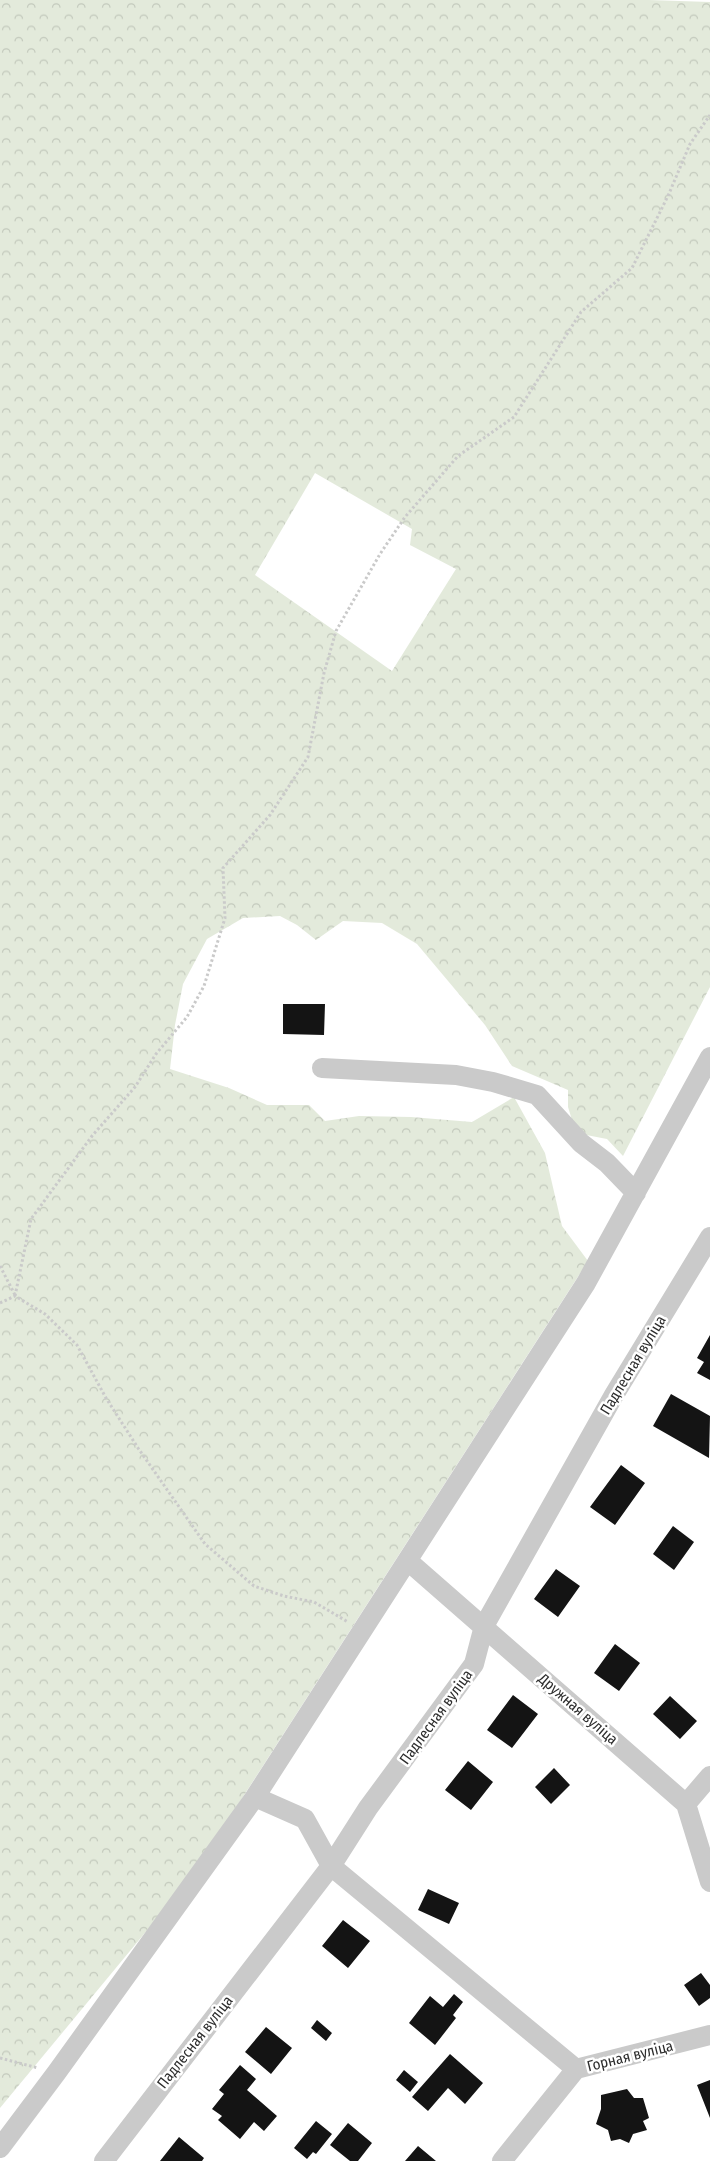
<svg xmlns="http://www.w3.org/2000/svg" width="710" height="2161" font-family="'Fira Sans Condensed',sans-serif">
  <defs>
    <pattern id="forest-crowns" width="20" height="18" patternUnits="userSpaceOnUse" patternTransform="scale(1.25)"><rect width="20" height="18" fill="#e3eadb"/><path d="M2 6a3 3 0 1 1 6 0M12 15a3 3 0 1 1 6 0" fill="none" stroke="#c3c9bc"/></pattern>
  </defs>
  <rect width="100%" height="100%" fill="#fff"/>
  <path fill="url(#forest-crowns)" fill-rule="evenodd" d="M0 0H649L710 2V987L623 1156 607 1139 576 1133 568 1107V1090L512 1066 485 1025 417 944 382 923 343 921 316 940 297 925 280 916 243 918 207 939 183 984 175 1025 170 1069 229 1088 267 1105H309L325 1121 359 1116 411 1117 472 1122 514 1097 545 1153 562 1226 588 1261 192 1876 0 2108ZM315 473 412 529 410 545 456 569 392 671 255 575Z"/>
  <path fill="#141414" d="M283 1004H325L324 1035 283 1034Z
    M710 1335V1380L697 1373 704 1362 697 1358Z
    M671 1394 710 1416 709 1458 653 1426Z
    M621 1465 645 1483 615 1525 590 1507Z
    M673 1526 694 1542 674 1570 653 1554Z
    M556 1569 580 1586 558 1617 534 1599Z
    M615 1644 640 1663 619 1691 594 1673Z
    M513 1695 538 1714 512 1748 487 1730Z
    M670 1696 697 1721 680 1739 653 1714Z
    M468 1761 493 1782 471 1810 445 1790Z
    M554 1768 570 1785 551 1804 535 1787Z
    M428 1889 459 1903 449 1924 418 1910Z
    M343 1920 370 1941 348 1968 322 1946Z
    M701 1973 710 1985V1998L699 2006 684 1985Z
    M454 1994 463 2002 453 2015 456 2018 435 2045 409 2023 430 1996 443 2007Z
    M317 2020 332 2033 326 2041 311 2028Z
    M266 2027 292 2048 271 2074 245 2052Z
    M450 2054 483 2083 465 2104 448 2088 428 2111 412 2097Z
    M240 2065 256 2079 247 2090 277 2116 264 2131 254 2122 240 2139 218 2120 222 2116 212 2109 224 2094 219 2090Z
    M404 2070 418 2082 410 2092 396 2080Z
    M710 2080V2118L697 2085Z
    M627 2089 634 2098H643L649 2118 643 2121 647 2130 633 2134 629 2143 620 2139 611 2141 608 2130 596 2124 601 2109V2095Z
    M316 2121 332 2134 316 2154 313 2152 307 2159 294 2148Z
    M348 2123 372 2143 358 2161H350L330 2145Z
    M179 2137 204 2158 202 2161H160Z
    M418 2146 436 2161H405Z"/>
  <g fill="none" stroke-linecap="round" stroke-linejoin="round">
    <path stroke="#cacaca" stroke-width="3" stroke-dasharray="2.5 2.5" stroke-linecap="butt" d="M0 1266 15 1295
      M15 1296 31 1219 92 1136 135 1087 156 1054 187 1017 204 986 225 918 223 868 270 815 308 757 324 673 336 631 380 554 405 517 458 456 514 417 581 312 632 268 668 196 690 144 710 115
      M0 1303 15 1296 45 1314 77 1345 106 1398 138 1448 205 1544 254 1586 284 1596 314 1602 348 1622
      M0 2058 38 2068"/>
    <path stroke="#cacaca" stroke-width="20" d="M322 1068 456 1075 493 1082 537 1095 581 1143 607 1163 636 1193
      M408 1561 686 1804 710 1882
      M255 1797 305 1819 331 1866 576 2069
      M686 1804 710 1776
      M0 2148 57 2072 255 1797 586 1283 710 1057
      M104 2161 331 1866 368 1808 474 1664 484 1626 614 1395 710 1237
      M502 2161 576 2069 710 2035"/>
  </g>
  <g text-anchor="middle" stroke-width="5" stroke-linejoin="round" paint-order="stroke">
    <g font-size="15" fill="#2d2d2d" stroke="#fff">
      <text transform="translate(633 1365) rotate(-59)" y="5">Падлесная вуліца</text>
      <text transform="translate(578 1709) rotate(41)" y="5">Дружная вуліца</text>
      <text transform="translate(436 1717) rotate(-54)" y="5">Падлесная вуліца</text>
      <text transform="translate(195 2042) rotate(-52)" y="5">Падлесная вуліца</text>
      <text transform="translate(630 2056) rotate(-14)" y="5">Горная вуліца</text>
    </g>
  </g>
</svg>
